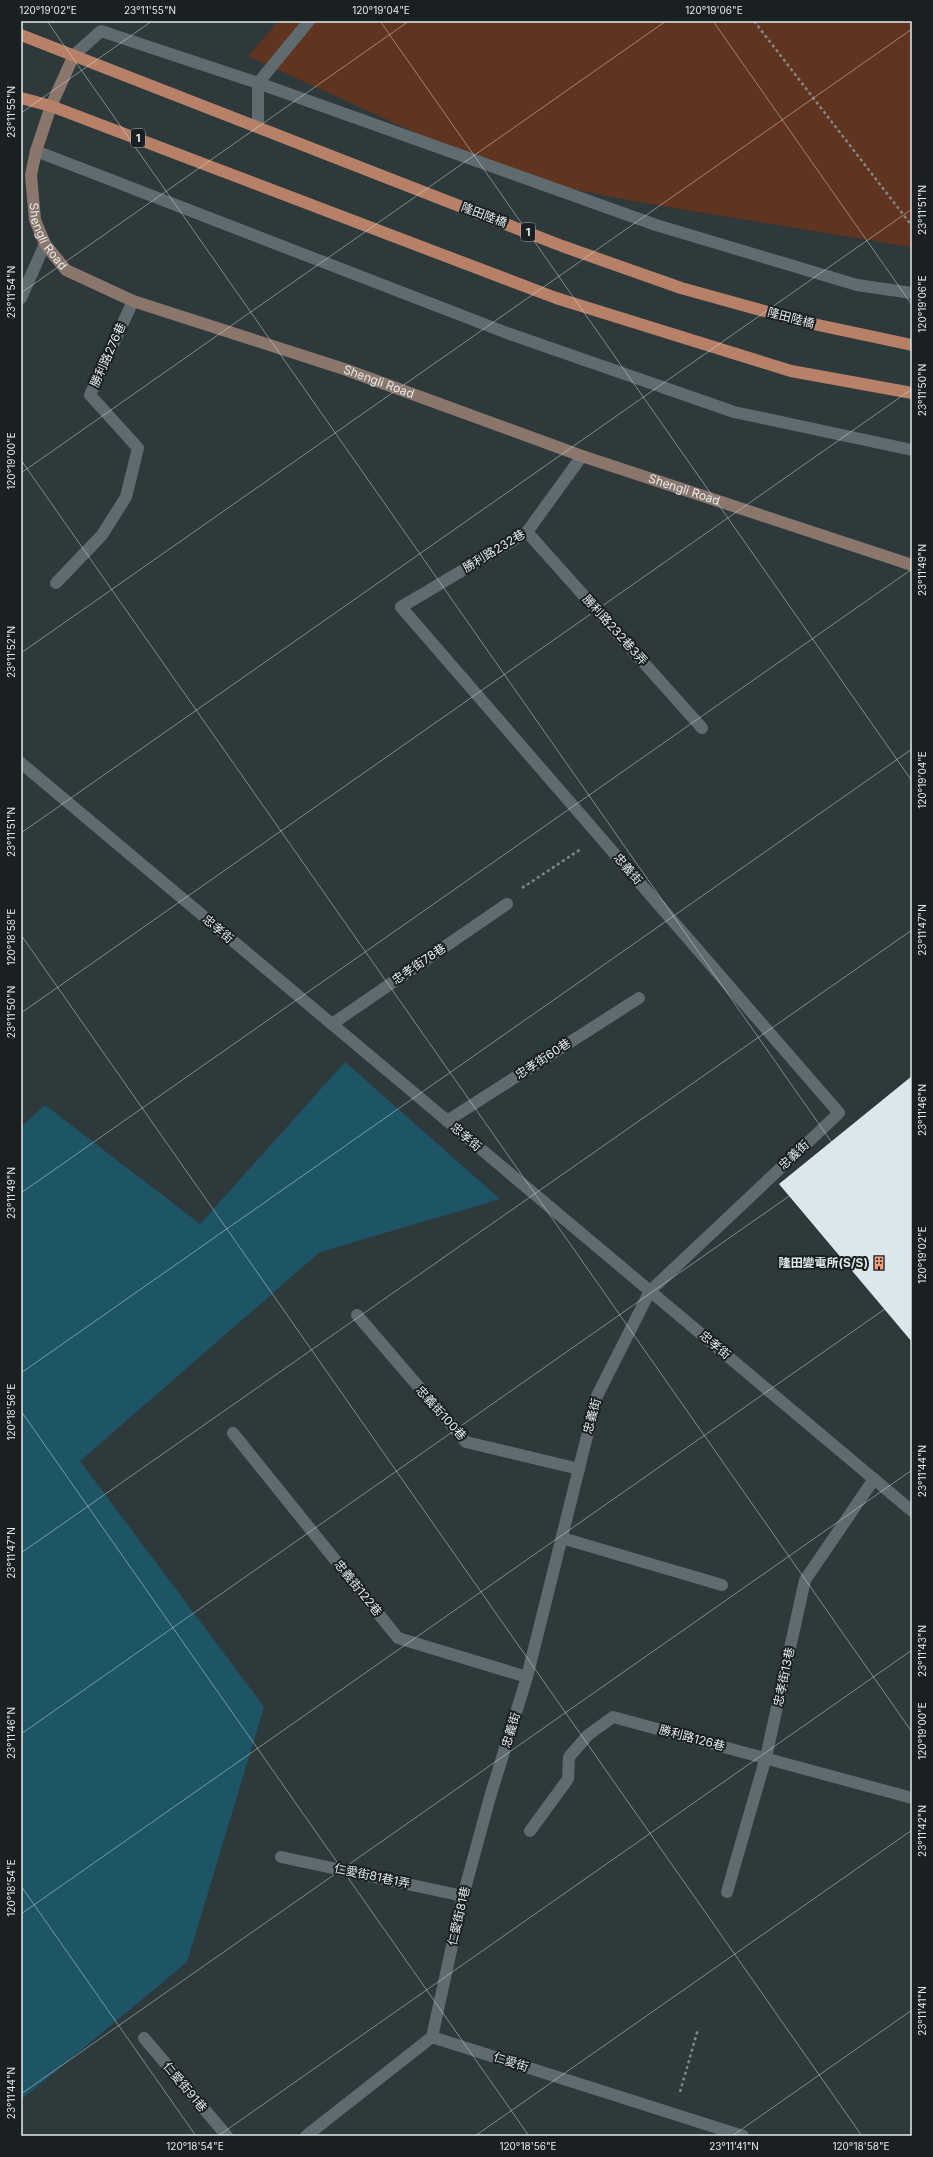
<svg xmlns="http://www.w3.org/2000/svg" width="933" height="2157" font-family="Inter,'Noto Sans TC',sans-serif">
  <rect width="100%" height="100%" fill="#2e393c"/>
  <path fill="#61341f" d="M279 21H912V247L638 202 513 177 248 56Z"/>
  <path fill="#1e5566" d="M345 1062 500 1199 320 1252 80 1461 264 1707 187 1962 21 2100V1127L45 1105 200 1224Z"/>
  <path fill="#dae7ec" d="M912 1076V1342L779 1184Z"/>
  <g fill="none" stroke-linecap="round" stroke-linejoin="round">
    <path stroke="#7e878a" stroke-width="2.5" stroke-dasharray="3 3" stroke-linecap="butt" d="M754 21 912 226
      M522 888 581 849
      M680 2092 698 2029"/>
    <path stroke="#5f6b6f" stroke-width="12" d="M74 55 101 31 258 83 656 225 857 285 912 293
      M258 127V83L309 21
      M36 151 507 333 734 412 912 450
      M527 532 702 728
      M56 583 102 535 126 497 138 448 90 395 133 301
      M401 607 527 532 582 456
      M332 1024 507 904
      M447 1121 639 998
      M357 1315 466 1442 579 1469
      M233 1433 398 1638 527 1677
      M562 1538 722 1585
      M530 1831 568 1779 569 1757 588 1735 613 1717 912 1798
      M281 1857 463 1896
      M727 1892 766 1757 805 1580 874 1479
      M144 2038 227 2136"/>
    <path stroke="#5f6b6f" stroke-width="12" d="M21 298 45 244
      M401 607 839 1113 650 1291 597 1396 527 1677 490 1797 463 1896 432 2037
      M21 763 912 1511
      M432 2037 743 2136
      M306 2136 432 2037"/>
    <path stroke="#8b766b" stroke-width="12" id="s1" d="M74 55 51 106 36 151 31 175 35 220 45 244 66 270 133 301 344 369 582 456 912 565"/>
    <path stroke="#b78168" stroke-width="12" d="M21 35 562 246 681 288 804 322 912 345
      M21 98 51 106 556 298 791 371 912 393"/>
  </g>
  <path fill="none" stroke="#e4ebed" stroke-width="1" stroke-opacity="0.45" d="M47 21 912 1257M380 21 912 781M713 21 912 305M21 113 152 21M21 293 409 21M21 460 912 1732M21 473 666 21M21 653 912 29M21 833 912 209M21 935 862 2136M21 1013 912 389M21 1193 912 569M21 1373 912 749M21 1411 529 2136M21 1553 912 930M21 1734 912 1110M21 1886 196 2136M21 1914 912 1290M21 2094 912 1470M218 2136 912 1650M475 2136 912 1830M732 2136 912 2010"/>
  <defs>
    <g id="building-bare" transform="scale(1.08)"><path d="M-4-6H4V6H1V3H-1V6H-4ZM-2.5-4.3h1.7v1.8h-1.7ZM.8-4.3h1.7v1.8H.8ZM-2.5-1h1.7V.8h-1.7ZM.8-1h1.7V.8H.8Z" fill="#f1a17d" stroke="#1a1f21" stroke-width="2.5" paint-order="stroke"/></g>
  </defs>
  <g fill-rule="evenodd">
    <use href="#building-bare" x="879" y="1263"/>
  </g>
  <g text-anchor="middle" stroke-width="4" stroke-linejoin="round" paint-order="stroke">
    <g fill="#1a1f21" stroke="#a7aeb0" stroke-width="1">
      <rect x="131" y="129" width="14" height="18" rx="3"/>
      <rect x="521" y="223" width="14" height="18" rx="3"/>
    </g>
    <g font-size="11" font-weight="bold" fill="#e4ebed">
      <text x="138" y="142">1</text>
      <text x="528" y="236">1</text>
    </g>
    <g font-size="12" fill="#e4ebed" stroke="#1a1f21">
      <text transform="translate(484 215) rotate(21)" y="4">隆田陸橋</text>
      <text dy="4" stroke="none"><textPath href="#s1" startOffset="193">Shengli Road</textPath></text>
      <text transform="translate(791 318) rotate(15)" y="4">隆田陸橋</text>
      <text transform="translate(108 355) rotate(-66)" y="4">勝利路276巷</text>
      <text dy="4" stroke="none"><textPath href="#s1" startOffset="565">Shengli Road</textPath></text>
      <text dy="4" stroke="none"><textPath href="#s1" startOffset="889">Shengli Road</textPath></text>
      <text transform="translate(494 551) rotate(-31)" y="4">勝利路232巷</text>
      <text transform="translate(615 630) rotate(48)" y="4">勝利路232巷3弄</text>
      <text transform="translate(628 869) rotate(49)" y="4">忠義街</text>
      <text transform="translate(218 929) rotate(40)" y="4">忠孝街</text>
      <text transform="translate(419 964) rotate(-34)" y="4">忠孝街78巷</text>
      <text transform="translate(543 1059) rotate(-33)" y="4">忠孝街60巷</text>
      <text transform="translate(466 1137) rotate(40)" y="4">忠孝街</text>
      <text transform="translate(794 1155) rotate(-43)" y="4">忠義街</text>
      <text transform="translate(715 1345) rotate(40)" y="4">忠孝街</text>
      <text transform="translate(441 1413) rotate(48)" y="4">忠義街100巷</text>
      <text transform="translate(592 1416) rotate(-75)" y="4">忠義街</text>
      <text transform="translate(358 1588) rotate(51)" y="4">忠義街122巷</text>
      <text transform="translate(784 1677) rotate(-78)" y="4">忠孝街13巷</text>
      <text transform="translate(511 1730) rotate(-73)" y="4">忠義街</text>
      <text transform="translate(692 1738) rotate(15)" y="4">勝利路126巷</text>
      <text transform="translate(372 1876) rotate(12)" y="4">仁愛街81巷1弄</text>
      <text transform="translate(459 1916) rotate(-77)" y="4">仁愛街81巷</text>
      <text transform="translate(511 2062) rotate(18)" y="4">仁愛街</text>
      <text transform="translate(185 2087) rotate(50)" y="4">仁愛街91巷</text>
    </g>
    <g font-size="12" font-weight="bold" fill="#e4ebed" stroke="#1a1f21" text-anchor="end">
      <text x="868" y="1267">隆田變電所(S/S)</text>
    </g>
  </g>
  <rect width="933" height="2157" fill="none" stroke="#1a1f21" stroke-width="44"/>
  <rect x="22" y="22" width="889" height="2113" fill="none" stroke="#e4ebed" stroke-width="1.5"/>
  <g font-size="10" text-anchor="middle" fill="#e4ebed">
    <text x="48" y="14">120°19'02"E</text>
    <text x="150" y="14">23°11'55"N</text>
    <text x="381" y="14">120°19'04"E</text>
    <text x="714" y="14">120°19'06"E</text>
    <text transform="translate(11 112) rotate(-90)" y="4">23°11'55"N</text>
    <text transform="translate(922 210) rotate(-90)" y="4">23°11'51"N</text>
    <text transform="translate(11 292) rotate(-90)" y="4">23°11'54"N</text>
    <text transform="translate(922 304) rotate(-90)" y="4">120°19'06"E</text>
    <text transform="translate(922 390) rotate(-90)" y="4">23°11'50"N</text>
    <text transform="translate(11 461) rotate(-90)" y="4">120°19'00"E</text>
    <text transform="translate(922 570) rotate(-90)" y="4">23°11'49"N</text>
    <text transform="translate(11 652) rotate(-90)" y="4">23°11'52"N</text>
    <text transform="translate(922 780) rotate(-90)" y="4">120°19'04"E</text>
    <text transform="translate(11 832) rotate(-90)" y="4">23°11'51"N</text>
    <text transform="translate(922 930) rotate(-90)" y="4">23°11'47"N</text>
    <text transform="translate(11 937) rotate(-90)" y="4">120°18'58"E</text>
    <text transform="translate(11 1012) rotate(-90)" y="4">23°11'50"N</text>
    <text transform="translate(922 1110) rotate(-90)" y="4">23°11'46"N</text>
    <text transform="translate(11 1193) rotate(-90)" y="4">23°11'49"N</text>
    <text transform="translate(922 1255) rotate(-90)" y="4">120°19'02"E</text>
    <text transform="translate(11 1412) rotate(-90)" y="4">120°18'56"E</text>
    <text transform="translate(922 1471) rotate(-90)" y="4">23°11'44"N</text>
    <text transform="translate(11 1553) rotate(-90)" y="4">23°11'47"N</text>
    <text transform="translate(922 1651) rotate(-90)" y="4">23°11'43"N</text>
    <text transform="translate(922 1731) rotate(-90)" y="4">120°19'00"E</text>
    <text transform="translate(11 1733) rotate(-90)" y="4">23°11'46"N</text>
    <text transform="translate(922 1831) rotate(-90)" y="4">23°11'42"N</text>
    <text transform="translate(11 1888) rotate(-90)" y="4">120°18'54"E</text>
    <text transform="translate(922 2011) rotate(-90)" y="4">23°11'41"N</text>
    <text transform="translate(11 2093) rotate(-90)" y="4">23°11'44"N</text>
    <text x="195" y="2150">120°18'54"E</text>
    <text x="528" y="2150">120°18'56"E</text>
    <text x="734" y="2150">23°11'41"N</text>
    <text x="861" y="2150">120°18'58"E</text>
  </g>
</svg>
